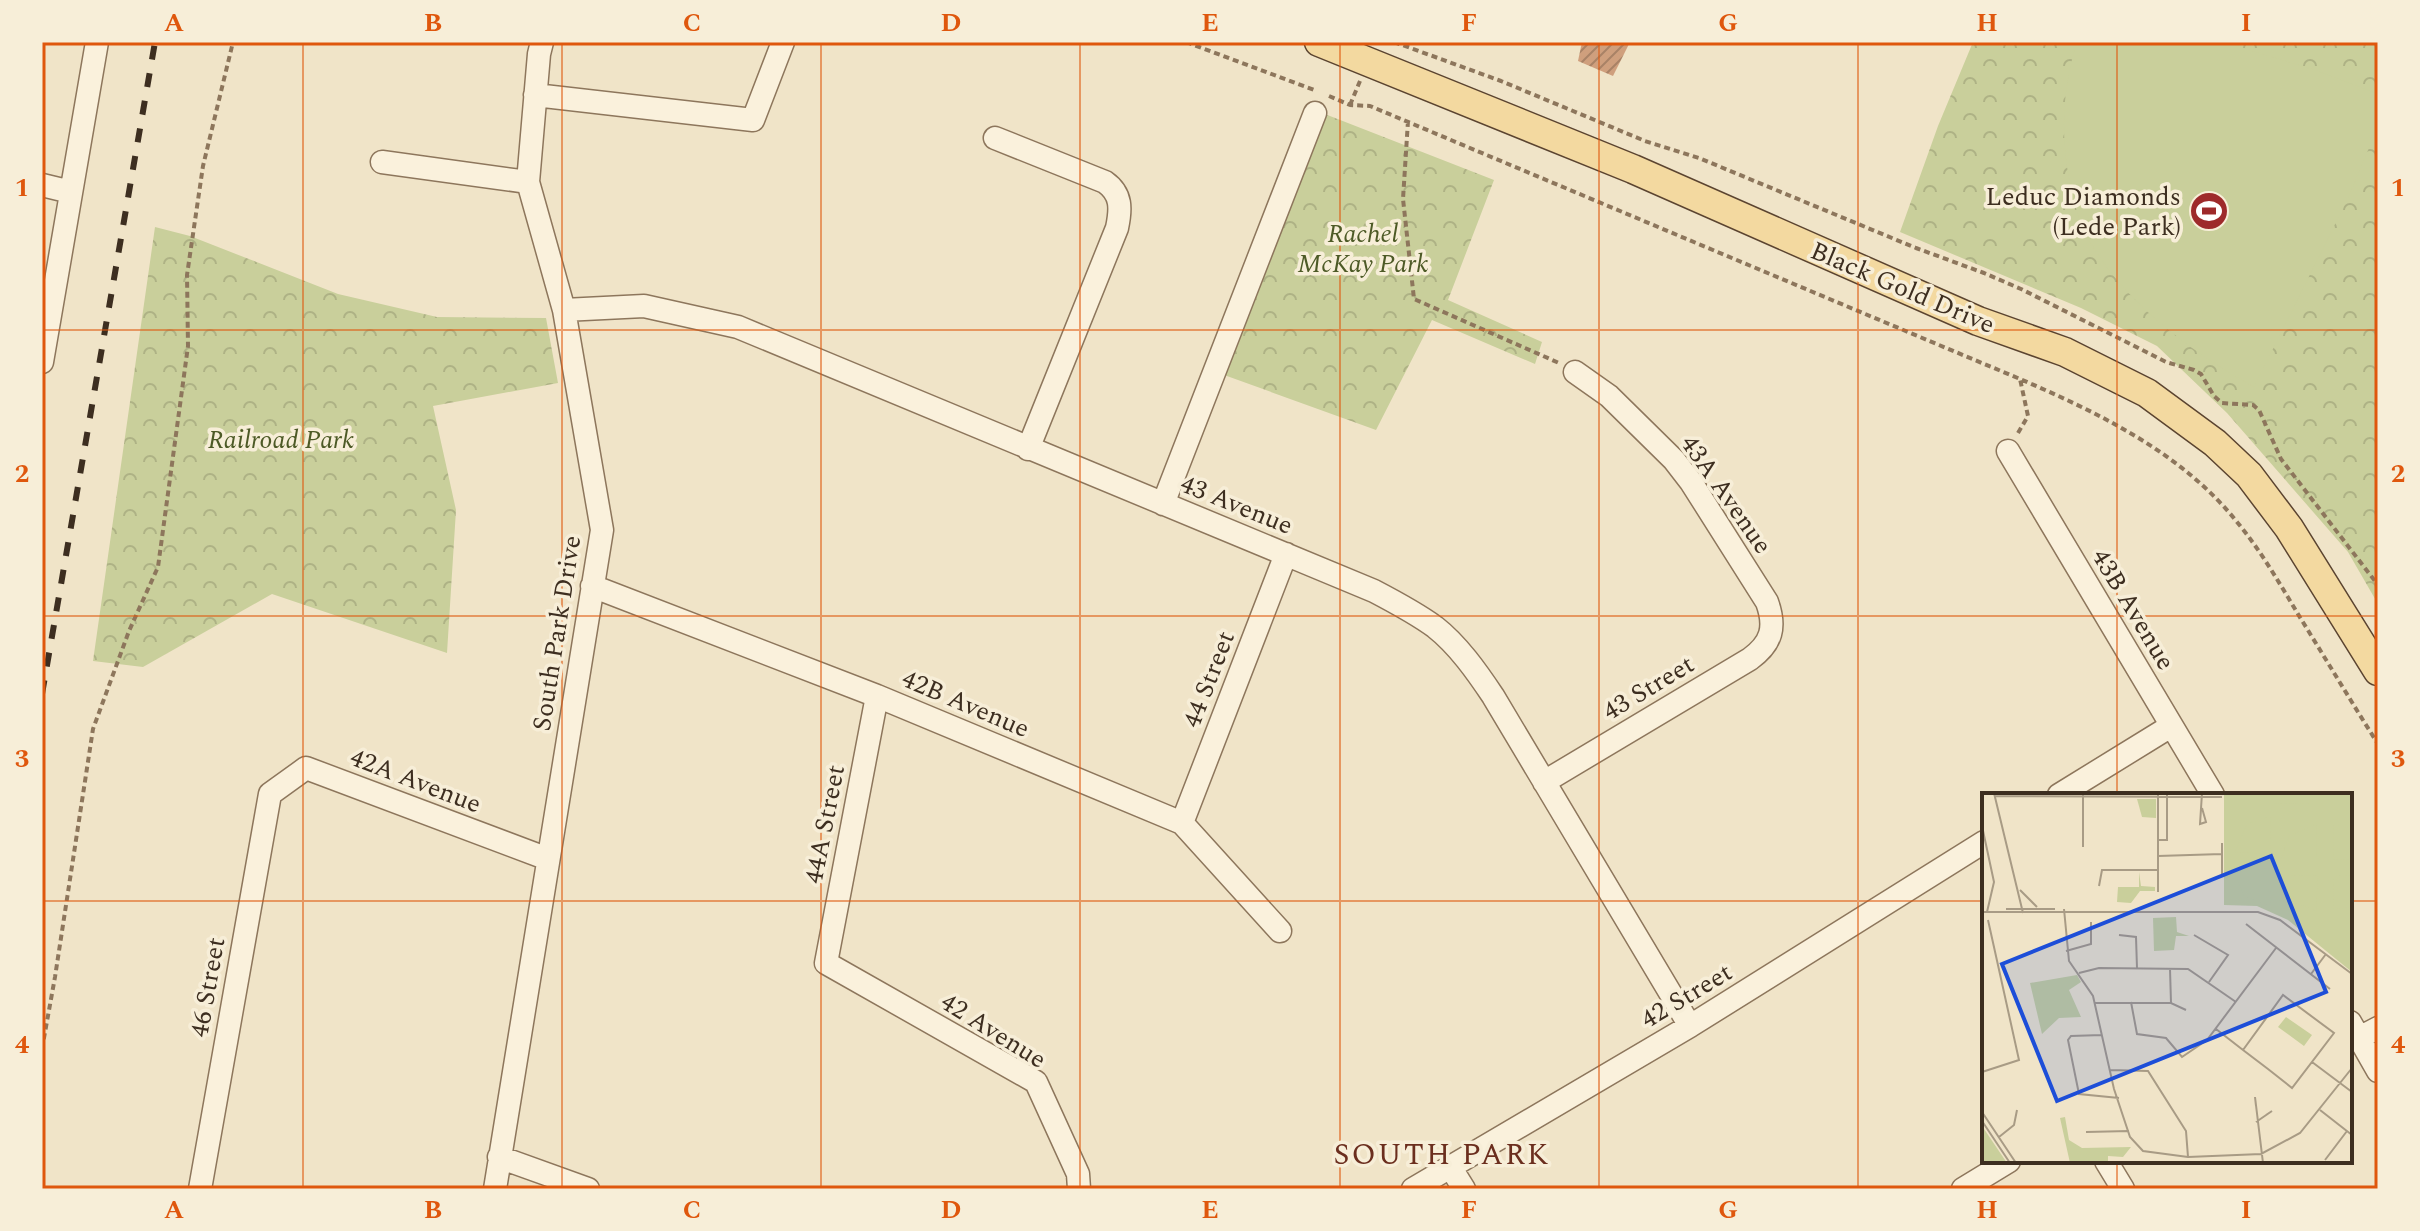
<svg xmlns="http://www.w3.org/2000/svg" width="2420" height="1231" font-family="Spectral,serif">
  <defs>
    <pattern id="park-crowns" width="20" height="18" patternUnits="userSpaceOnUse" patternTransform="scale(2)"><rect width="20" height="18" fill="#c9cf9b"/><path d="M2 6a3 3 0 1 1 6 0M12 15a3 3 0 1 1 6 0" fill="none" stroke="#aeb285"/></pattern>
    <pattern id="building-hatch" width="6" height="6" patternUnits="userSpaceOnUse" patternTransform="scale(2)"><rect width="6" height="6" fill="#cf9f7d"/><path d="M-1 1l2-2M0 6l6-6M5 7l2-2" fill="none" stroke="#a98266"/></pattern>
  </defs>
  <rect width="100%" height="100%" fill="#f0e4c8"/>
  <path fill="url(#park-crowns)" d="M1973 42H2378V604L2348 552 2227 413 2157 346 2081 308 1900 232 1938 126Z
    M1312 109 1494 180 1448 300 1542 342 1535 364 1432 320 1376 430 1213 371Z
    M155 227 190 236 338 294 437 317 546 318 558 383 433 406 456 510 447 653 272 594 143 667 93 661Z"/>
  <path fill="#c9cf9b" d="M2077 42H2223L2315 70 2378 94V126L2349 196 2254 387C2187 349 2118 299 2082 227 2079 220 2077 212 2075 204 2060 151 2060 95 2077 42Z"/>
  <path fill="url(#building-hatch)" d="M1582 42H1630L1613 76 1578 61Z"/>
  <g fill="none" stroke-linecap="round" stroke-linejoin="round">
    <g stroke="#8d765c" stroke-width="25">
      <path id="minor" d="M535 95 753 120 783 42
        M995 138 1105 182C1122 194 1121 209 1117 228L1028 449
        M382 162 528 182
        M42 185 71 192
        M564 310 644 306 738 327 1374 591C1395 602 1416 613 1435 627 1458 645 1477 672 1493 696L1690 1026
        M42 362 97 42
        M2008 451 2213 795
        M1163 504 1315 113
        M592 586 877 696 1182 823 1280 931
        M877 696 826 963 1036 1082 1078 1174 1079 1189
        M1544 782 1750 659C1772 643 1776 627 1767 602L1691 482 1674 460 1609 396 1575 372
        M2059 795 2171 726
        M1182 823 1286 554
        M2350 1022 2378 1071
        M2359 1038 2378 1028
        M499 1157 588 1189
        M2106 1161 2123 1189
        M1451 1168 1464 1189
        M200 1189 270 794 306 768 548 859
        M495 1189 602 530 564 310 528 182 539 54 542 42
        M1413 1189 1690 1026 1984 842
        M1963 1189 2009 1161"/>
    </g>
    <g stroke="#5b4430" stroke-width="31">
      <path id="major" d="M1319 42 1633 169 1978 321 2065 352 2147 393 2215 443 2249 475 2289 528 2378 671"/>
    </g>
    <path stroke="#8d765c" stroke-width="4" stroke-dasharray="6 4" stroke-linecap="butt" d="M1186 42 1317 91
      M1394 42 1501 81 1645 141 1699 158 1916 248 1984 273 2021 289 2166 362 2194 370 2201 374 2214 396 2222 403 2253 405 2259 410 2281 459 2378 585
      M1329 96 1350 105 1370 106 2020 379C2099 413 2182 453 2237 522 2262 552 2281 586 2301 619 2327 661 2352 703 2378 744
      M1350 105 1360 81
      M1408 121 1403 199 1414 299 1559 363
      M2018 433 2028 416 2020 379
      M42 1049 55 977 93 729 129 631 158 567 188 346 187 275 203 166 233 42"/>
    <use href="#minor" stroke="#faf1dc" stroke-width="22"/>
    <use href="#major" stroke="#f3d9a0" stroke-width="28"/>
    <path stroke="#3d2e20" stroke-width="6" stroke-dasharray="14 14" stroke-linecap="butt" d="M42 694 155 42"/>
  </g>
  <path fill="none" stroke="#df570d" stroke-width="2" stroke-opacity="0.55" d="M303 42V1189M562 42V1189M821 42V1189M1080 42V1189M1340 42V1189M1599 42V1189M1858 42V1189M2117 42V795M42 330H2378M42 616H2378M42 901H1984M2350 901H2378M2117 1161V1189"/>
  <defs>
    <g id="stadium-disc" transform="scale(2)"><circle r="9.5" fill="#9e2a2b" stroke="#f7eed8"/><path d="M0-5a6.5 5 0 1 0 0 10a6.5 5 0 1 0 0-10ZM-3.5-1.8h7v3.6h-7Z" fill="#fff"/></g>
  </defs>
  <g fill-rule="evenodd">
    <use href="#stadium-disc" x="2209" y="211"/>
  </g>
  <g text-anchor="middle" stroke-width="7" stroke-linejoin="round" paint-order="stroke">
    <g font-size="26" fill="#3d2e20" stroke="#f7eed8" text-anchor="end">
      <text x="2181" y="205">Leduc Diamonds<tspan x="2181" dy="30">(Lede Park)</tspan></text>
    </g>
    <g font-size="26" font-style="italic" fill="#4d5a26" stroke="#f7eed8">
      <text x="1363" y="242">Rachel<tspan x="1363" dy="30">McKay Park</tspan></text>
      <text x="281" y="448">Railroad Park</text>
    </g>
    <g font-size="26" fill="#3d2e20" stroke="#f7eed8">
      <text transform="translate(1903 287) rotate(23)" y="9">Black Gold Drive</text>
      <text transform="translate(1727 494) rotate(55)" y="9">43A Avenue</text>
      <text transform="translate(1237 504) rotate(22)" y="9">43 Avenue</text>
      <text transform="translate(2134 609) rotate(59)" y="9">43B Avenue</text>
      <text transform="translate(556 633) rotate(-81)" y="9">South Park Drive</text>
      <text transform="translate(1208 679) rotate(-69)" y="9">44 Street</text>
      <text transform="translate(1648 687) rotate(-31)" y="9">43 Street</text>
      <text transform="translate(966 703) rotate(23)" y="9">42B Avenue</text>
      <text transform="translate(416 780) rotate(21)" y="9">42A Avenue</text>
      <text transform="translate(824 824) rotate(-79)" y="9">44A Street</text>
      <text transform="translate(207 987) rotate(-80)" y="9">46 Street</text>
      <text transform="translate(1686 995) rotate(-31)" y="9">42 Street</text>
      <text transform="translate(994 1030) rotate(32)" y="9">42 Avenue</text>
    </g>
    <g font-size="30" letter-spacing="2" fill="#6b2e1e" stroke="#f7eed8">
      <text x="1442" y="1164">SOUTH PARK</text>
    </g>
  </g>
  <g transform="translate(1982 793)">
    <rect width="370" height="370" fill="#f0e4c8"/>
    <path d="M155 6H174V25L160 24Z" fill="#c9cf9b"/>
    <path d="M242 0H370V179L306 127 275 113 242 112ZM157 79 159 93 173 94V98H158L149 110 135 109 136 94H157ZM194 124 195 139 207 143H194L192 157 172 158 171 125ZM95 182 99 189 87 197 99 224 77 225 60 241 48 190ZM304 224 330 242 322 253 296 234ZM83 324 87 347 100 355 149 354 141 364 126 363V370H88L78 325ZM0 333 25 370H0Z" fill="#c9cf9b"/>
    <path d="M291 0H328V11L291 10ZM288 23 289 61 253 59 265 31ZM334 31 335 66H299L307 43ZM352 31 370 35V67L351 66ZM289 75 288 113 262 103 252 78ZM299 82 336 83 334 118 307 107ZM370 82V114L352 116 351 83Z" fill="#c9cf9b"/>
    <path fill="none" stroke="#a89b85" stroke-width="2" d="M12 0 41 120M13 3 240 4M220 15 224 29 218 31 220 0M0 33 12 89 5 119M176 47H185V0M101 54V0M176 63 240 61M240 82V50M117 93 120 77H176M38 97 55 114M176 99V0M24 116H73M82 116 87 168 111 203 132 296 148 344 161 358 206 364 279 361 318 340 370 275M0 119H276L298 127 370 181M264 131 348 196M137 142 154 144 155 175M212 142 246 162 227 189M84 158 109 151V129M188 176 189 210M97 180 117 175 206 176 254 209M329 181 344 161M149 209 155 241 184 245 200 264 225 247 294 155M112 210H189L204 217M234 236 261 257 286 276 310 295 352 240 301 202 261 257M120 242 89 243 86 247 97 301 137 305M330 269 370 299M128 277 166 278 204 338 206 364M0 279 37 267 6 127M274 313 273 304 281 370M338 317 370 342M0 319 34 370M0 328 28 370M274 329 290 318 284 322M104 339 147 338M17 344 32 332 35 317M343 367 365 338"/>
    <path fill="#1d4ed8" fill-opacity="0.15" stroke="#1d4ed8" stroke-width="4" d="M289 63 344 199 75 308 20 171Z"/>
    <rect width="370" height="370" fill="none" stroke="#3d2e20" stroke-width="4"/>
  </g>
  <rect width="2420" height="1231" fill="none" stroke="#f7eed8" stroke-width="88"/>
  <rect x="44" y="44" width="2332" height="1143" fill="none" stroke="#df570d" stroke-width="3"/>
  <g font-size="26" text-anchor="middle" font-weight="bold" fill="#df570d">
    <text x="174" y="31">A</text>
    <text x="433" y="31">B</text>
    <text x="692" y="31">C</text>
    <text x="951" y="31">D</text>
    <text x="1210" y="31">E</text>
    <text x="1469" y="31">F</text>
    <text x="1728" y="31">G</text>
    <text x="1987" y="31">H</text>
    <text x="2246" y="31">I</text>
    <text x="22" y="196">1</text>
    <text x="2398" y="196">1</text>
    <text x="22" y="482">2</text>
    <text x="2398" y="482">2</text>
    <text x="22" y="767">3</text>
    <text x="2398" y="767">3</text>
    <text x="22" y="1053">4</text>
    <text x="2398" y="1053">4</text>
    <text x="174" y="1218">A</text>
    <text x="433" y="1218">B</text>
    <text x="692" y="1218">C</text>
    <text x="951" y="1218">D</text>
    <text x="1210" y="1218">E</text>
    <text x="1469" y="1218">F</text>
    <text x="1728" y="1218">G</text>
    <text x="1987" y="1218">H</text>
    <text x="2246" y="1218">I</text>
  </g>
</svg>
